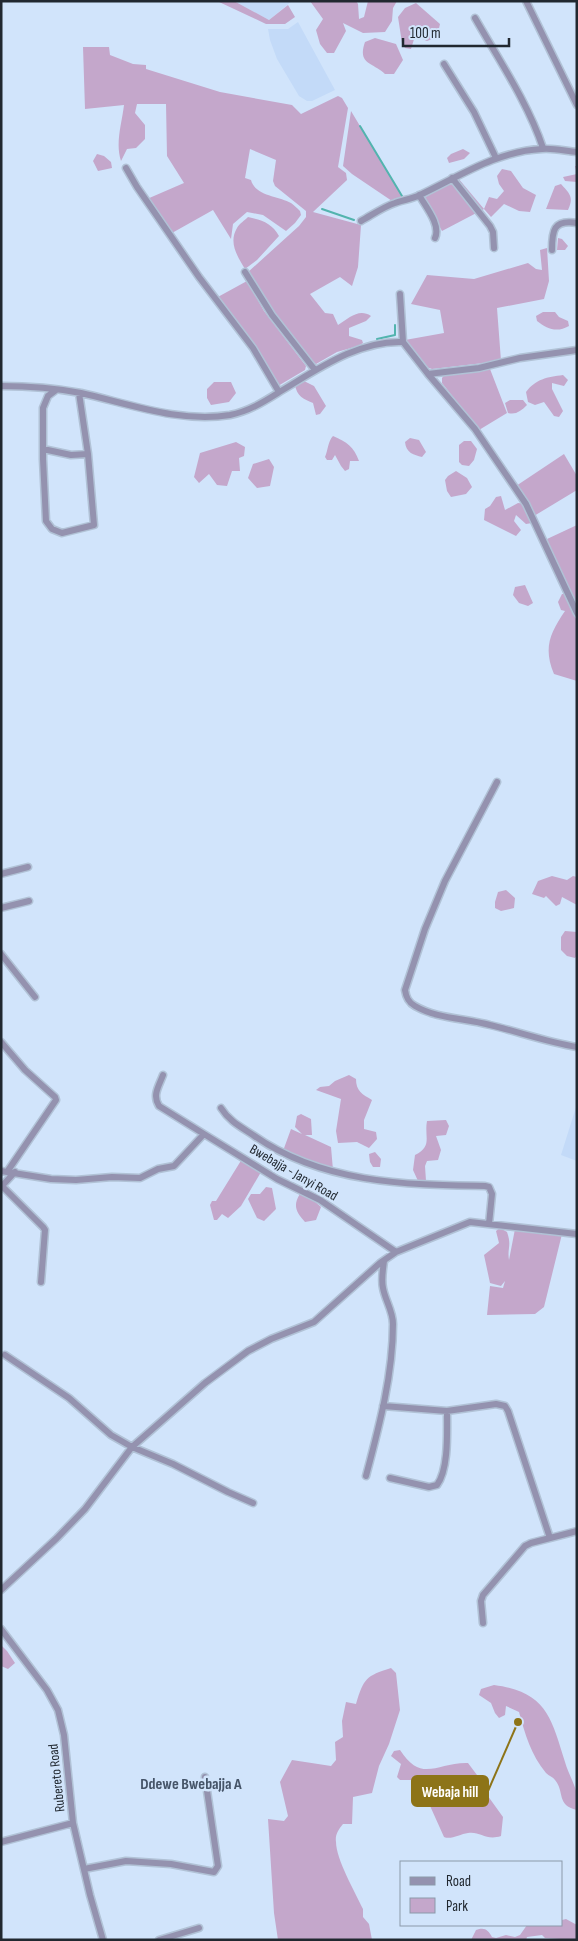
<svg xmlns="http://www.w3.org/2000/svg" width="578" height="1941" font-family="'Sofia Sans Condensed',sans-serif">
  <rect width="100%" height="100%" fill="#d1e4fb"/>
  <path fill="#c3daf8" d="M234 1H292L269 20Z
    M298 22 335 90 312 101H307L299 96 277 59 270 40 268 29H288Z
    M577 1104V1161L561 1155Z"/>
  <path fill="#c4a7cb" d="M217 1H234L269 20 288 5 295 17 285 24H266Z
    M310 1H356L358 4 359 19 364 17 368 1H397L393 8 392 21 385 32 363 33 343 23 346 31 334 53H327L320 44 316 30 323 19Z
    M416 3 440 24 437 37 427 41 415 36 411 49 405 48 402 43 398 17 405 8Z
    M375 38 396 44 403 60 394 74H385C373 62 357 65 365 42Z
    M83 47H109L110 55 133 64 146 65V69L220 92 292 105 301 114 338 96 342 98 348 108 338 167 346 173 347 180 313 212 361 225 358 267 352 286 340 277 310 294 325 313 333 314 338 325C349 318 359 308 371 316L366 321 349 328V336L362 340 363 343 358 346 337 352 316 364 313 362 270 311 247 273 299 226 306 217V211L275 186 273 181 276 160 250 149 245 178 251 180C255 196 279 196 291 203 294 205 297 208 300 211L301 215 295 223 286 231 263 215 247 212 233 224 231 239 213 210 172 233 147 199 184 183 167 156 166 104H137L135 113 145 125V139L136 148 127 149 121 161C115 143 122 123 124 105L85 109Z
    M351 111 402 196V198L392 201 352 174 343 166Z
    M463 149 470 153 464 159 449 163 447 158 451 154Z
    M97 154 104 156 111 162 112 168 98 171 93 161Z
    M575 166H577V182L565 181 563 177 577 174Z
    M502 169 511 171 523 188 536 195 530 212 519 211 504 204 491 217 484 209 442 231 424 198 458 178 484 209 489 197 497 199 504 191 499 184 497 176Z
    M561 184C570 194 574 197 568 210L546 209 555 186Z
    M248 217C262 220 272 223 279 236L257 260 245 269C238 257 228 243 237 228 239 224 245 220 248 217Z
    M558 238 562 239 568 246 565 250H557Z
    M547 248 549 281 544 299 497 308 501 361 432 369 426 367 405 340 444 333 440 310 411 304 427 275 474 279 528 263 536 269 542 270 540 250Z
    M247 281 264 311 306 366 305 370 278 386 216 298Z
    M543 312H555L559 317 568 321 569 326C557 333 547 329 537 321L536 316Z
    M490 369 507 413 479 430 442 383V378L446 373Z
    M563 375 568 380 564 386 552 383V389L563 411 559 417 554 416 544 402 535 405 528 402 526 392C536 379 547 377 563 375Z
    M304 381 314 386 326 406 320 414 316 415 313 403C303 399 297 396 295 385Z
    M214 382H231L236 393 229 402 211 405 207 398V389Z
    M510 400H523L527 405C521 411 516 415 508 413L505 403Z
    M333 436C347 442 354 447 359 461H350L349 469 345 471 341 466 335 455 332 460H327L325 457C328 450 328 441 333 436Z
    M410 438 419 440 426 452 422 457C414 455 406 453 405 442Z
    M464 441H471L477 449 474 460 469 466 462 465 459 462V445Z
    M236 442 245 447 244 456 239 458 240 471H232L227 486 217 485 209 474 199 483 194 477 200 453Z
    M564 454 577 476V490L534 516 532 523 526 524 516 515 514 521 521 530 516 536 484 520 485 509 490 506 496 497 501 496 505 510 518 503 527 504 516 486Z
    M269 459 274 467 270 486 257 488 248 478 253 464Z
    M456 471 467 478 472 487 466 494 451 497 447 491 445 480 448 476Z
    M577 525V607L571 608 577 621V681L554 674C543 648 550 633 565 611L561 610 558 602 562 594H570L547 539Z
    M525 585 533 603 528 606 519 603 513 595 515 587Z
    M552 876 567 880 573 876 577 877V905L562 897 560 904 556 906 546 896 544 898 532 894 538 881Z
    M506 890 515 898 514 908 501 911 495 908V902L498 892Z
    M565 931 577 932V955L575 958 567 956 561 950V937Z
    M349 1075 356 1079C356 1091 362 1094 372 1100L364 1120V1129L376 1132 377 1139 369 1148 357 1142 338 1143 336 1131 341 1099 316 1090 320 1087 329 1086 335 1081Z
    M301 1114 311 1119 312 1135H305L331 1147 333 1170 283 1151 291 1129 302 1134 295 1127 297 1116Z
    M446 1120 449 1126 446 1135 436 1136 441 1150 438 1160 427 1161 425 1166 426 1181 422 1182 418 1181 413 1170 415 1155C433 1146 424 1137 427 1121Z
    M375 1152 381 1159 380 1167H373L370 1162 369 1154Z
    M242 1159 261 1172 241 1206 228 1218 222 1214 217 1220H214L210 1205 212 1201H216Z
    M266 1187 272 1188 276 1209 264 1221 257 1218 248 1199 251 1194H260Z
    M300 1194 312 1199 321 1207 316 1220 305 1222C297 1213 292 1206 300 1194Z
    M500 1228 507 1232C512 1246 507 1248 509 1260L515 1229 562 1234 544 1307 535 1314 487 1315 490 1286 503 1288 505 1281 501 1286 490 1283 484 1255 499 1243 496 1231Z
    M1 1645 7 1651 15 1663 8 1669 1 1666Z
    M391 1668 396 1673 400 1710 389 1744 379 1766 372 1793 353 1797 352 1824H343C338 1830 335 1835 336 1842 336 1859 355 1892 363 1909V1917L369 1924 372 1940H278L274 1913 268 1819 284 1821 288 1816 280 1782 292 1760 331 1766 336 1760 335 1742 343 1737 342 1721 346 1702 356 1704C364 1678 366 1676 391 1668Z
    M494 1685C546 1692 551 1717 565 1762 568 1773 575 1784 577 1795 578 1800 577 1805 577 1810 556 1805 565 1792 555 1780 553 1777 549 1776 546 1773 531 1755 525 1734 519 1712L506 1706 505 1715 499 1718 495 1713 491 1703 479 1695 481 1689Z
    M400 1750C422 1784 437 1762 468 1763L477 1775 485 1792 503 1817 501 1836C486 1841 480 1831 468 1833 460 1834 451 1840 444 1837L422 1788 413 1780H400L397 1777 401 1764 391 1756 394 1751Z
    M566 1919 577 1925V1940L545 1938 542 1935 527 1937 526 1940H471L476 1930C485 1927 488 1930 492 1937L496 1938 506 1935 515 1937 520 1935 527 1925 533 1926 562 1925V1920Z"/>
  <g fill="none" stroke-linecap="round" stroke-linejoin="round">
    <path stroke="#52b4ae" stroke-width="2" d="M360 126 402 196V198
      M322 209 354 220
      M377 339 395 335V325"/>
    <g stroke="#b1c2d6" stroke-width="9">
      <path id="minor" d="M526 1 577 105
        M475 18C499 60 528 103 543 148
        M444 64 474 112 496 158
        M126 168 137 187 199 277 253 348 279 392
        M452 178 490 226 493 232 494 248
        M419 195C426 207 441 225 435 238
        M361 221C372 215 383 207 395 203 403 200 412 199 420 195 460 176 497 151 542 149 554 148 565 151 577 152
        M552 250C552 231 553 219 577 223
        M245 272 272 315 315 370
        M400 294 403 342
        M428 374 475 429 526 504 577 613
        M1 386C28 386 55 388 81 393 130 404 179 423 230 415 250 411 265 401 281 391 318 369 359 340 403 342L428 374 479 368 520 358 577 350
        M56 390 48 396 43 408V459L46 521 52 529 62 533 94 525 88 454 79 393
        M43 449 71 455 88 454
        M497 782 445 881 425 929 405 990C406 997 408 1002 415 1006 437 1019 465 1018 490 1025 519 1032 547 1042 577 1047
        M1 874 28 867
        M1 908 29 901
        M1 954 35 997
        M1 1042 25 1070 55 1097 56 1100 7 1172
        M163 1075C159 1086 152 1095 159 1106L204 1134
        M221 1108C229 1121 241 1127 253 1135 321 1183 404 1185 485 1186L489 1187 492 1194 489 1224
        M1 1171 51 1179 76 1180 112 1177 140 1178 158 1169 174 1166 204 1134 277 1179 320 1200 396 1252
        M2 1186 43 1227 45 1230 41 1282
        M1 1187 15 1172
        M5 1355 69 1398 111 1435 132 1447 173 1464 228 1492 253 1503
        M383 1406 447 1411 496 1404 505 1406 508 1411 550 1538
        M366 1476C379 1427 393 1375 393 1324 393 1311 385 1300 383 1288 381 1279 383 1270 384 1261
        M390 1478 429 1487 437 1485C449 1469 447 1431 447 1411
        M1 1590 57 1538 85 1509 132 1447 205 1383 248 1351 271 1339 314 1322 380 1263 396 1252 470 1222 577 1234
        M483 1623 481 1601 483 1595 525 1546 531 1543 577 1531
        M1 1629 47 1690 58 1710 64 1735 73 1823 90 1895 103 1940
        M1 1842 73 1823
        M84 1869 126 1861 171 1864 214 1872 218 1866 205 1777
        M159 1940 199 1928"/>
    </g>
    <use href="#minor" stroke="#9492af" stroke-width="6"/>
  </g>
  <g text-anchor="middle" stroke-width="5" stroke-linejoin="round" paint-order="stroke">
    <g font-size="14" fill="#212830" stroke="#d1e4fb">
      <text transform="translate(294 1172) rotate(30)" y="5">Bwebajja - Janyi Road</text>
      <text transform="translate(56 1778) rotate(-96)" y="5">Rubereto Road</text>
    </g>
    <g font-size="16" font-weight="bold" fill="#455468" stroke="#d1e4fb">
      <text x="191" y="1789">Ddewe Bwebajja A</text>
    </g>
  </g>
  <path fill="none" stroke="#8d7418" stroke-width="2" d="M518 1722L488 1791"/>
  <circle fill="#8d7418" stroke="#d1e4fb" stroke-width="2" cx="518" cy="1722" r="5"/>
  <rect fill="#8d7418" stroke="#8d7418" stroke-width="2" x="412" y="1776" width="76" height="30" rx="5"/>
  <g font-size="15" text-anchor="middle" font-weight="bold" fill="#fff">
    <text x="450" y="1797">Webaja hill</text>
  </g>
  <rect width="578" height="1941" fill="none" stroke="#212830" stroke-width="5"/>
  <rect x="400" y="1861" width="162" height="65" fill="#d1e4fb" stroke="#8b99aa"/>
  <rect x="410" y="1877" width="25" height="8" fill="#9492af" stroke="#8b99aa"/>
  <text x="446" y="1886" font-size="15" fill="#212830">Road</text>
  <rect x="410" y="1898" width="25" height="15" fill="#c4a7cb" stroke="#8b99aa"/>
  <text x="446" y="1911" font-size="15" fill="#212830">Park</text>
  <path d="M403 38v8h106v-8" fill="none" stroke="#212830" stroke-width="2.5"/>
  <text x="410" y="38" font-size="15" fill="#212830" stroke="#d1e4fb" stroke-width="4" paint-order="stroke">100 m</text>
</svg>
